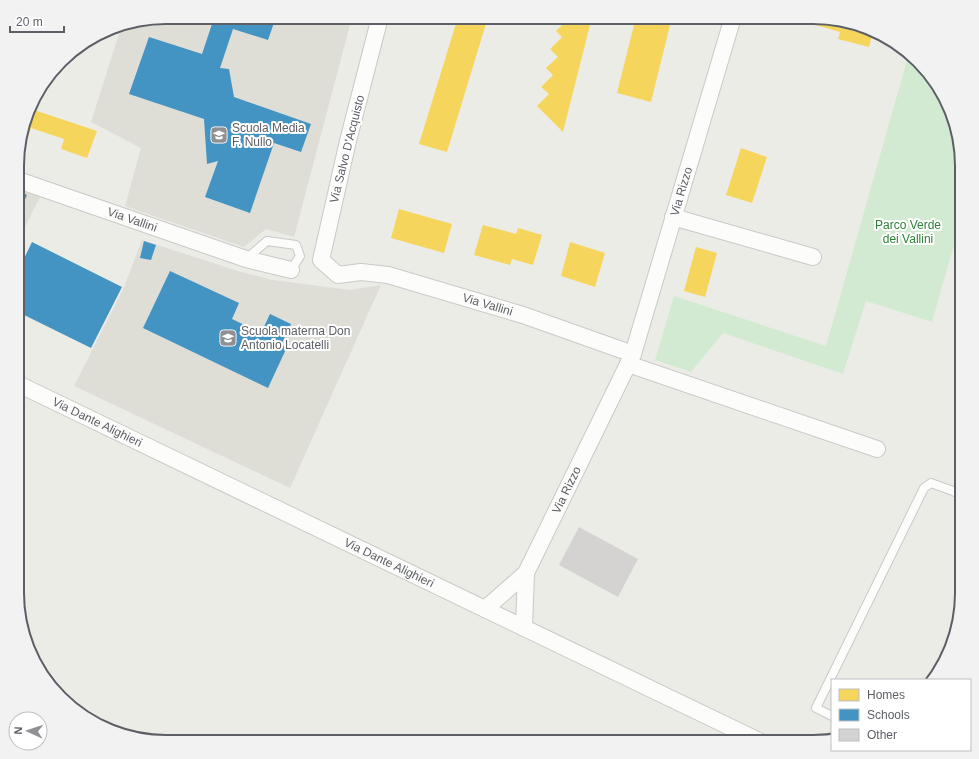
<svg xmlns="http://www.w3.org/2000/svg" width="979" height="759" font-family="Arial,sans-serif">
  <rect width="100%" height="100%" fill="#ecece7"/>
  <path fill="#deddd6" d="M166 17H352L294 237 266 229 244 247 125 206 141 148 91 122 122 24Z
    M18 189 40 197 18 241Z
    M142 240 241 272 273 280 350 290 381 285 290 488 74 386 124 287Z"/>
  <path fill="#d3ead2" d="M909 53 947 100 962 166V217L932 322 866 301 843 374 723 333 691 372 655 360 674 296 826 346Z"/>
  <path fill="#f6d55c" d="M458 17H488L447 152 419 144Z
    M562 17H592L563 132 537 106 549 94 541 87 553 75 546 68 558 57 550 49 562 37 556 31 566 21Z
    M636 17H672L651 102 617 93Z
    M788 17H822L870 28 873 31 869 47 838 39 840 32Z
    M31 109 97 131 87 158 61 149 64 139 31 128 18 164V146Z
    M741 148 767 157 752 203 726 195Z
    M399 209 452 224 444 253 391 238Z
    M483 225 516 234 518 228 542 235 533 265 512 259 510 265 474 255Z
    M570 242 605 253 595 287 561 276Z
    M696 247 717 253 705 297 684 291Z"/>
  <path fill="#4393c3" d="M210 17H276L268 40 233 29 220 68 229 69 234 97 311 124 301 152 274 143 250 213 205 197 218 161 207 164 204 119 129 94 149 37 202 54 214 18Z
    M18 191 27 195 18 215Z
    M144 241 156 245 151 260 140 258Z
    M32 242 122 287 91 348 18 312V271Z
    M170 271 239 303 232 319 261 333 270 314 291 324 281 345 287 347 268 388 143 328Z"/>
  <path fill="#d4d3d1" d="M579 527 638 559 618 597 559 565Z"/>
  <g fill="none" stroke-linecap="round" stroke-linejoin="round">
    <g stroke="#c9c9c7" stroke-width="10">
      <path id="lane" d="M246 259 267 241 296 245 300 256 291 270
        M832 716 816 708 924 488 931 483 953 491 962 496"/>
    </g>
    <g stroke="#c9c9c7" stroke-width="18">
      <g id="street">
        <path id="s1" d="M380 17 348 141 321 260 338 275 361 272 388 275 523 315 633 354"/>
        <path id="s2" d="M18 180 246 259 291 270"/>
        <path d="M673 217 813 257"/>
        <path d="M628 364 877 449"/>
        <path id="s3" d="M18 384 761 742"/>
        <path id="s4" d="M485 609 526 573 633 354 733 17"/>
        <path d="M524 628 526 573"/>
      </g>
    </g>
    <use href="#lane" stroke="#fcfcfb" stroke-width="8"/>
    <use href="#street" stroke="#fcfcfb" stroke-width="16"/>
  </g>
  <defs>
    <g id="school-square" transform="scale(0.9)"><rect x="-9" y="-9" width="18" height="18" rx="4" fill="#8e9092" stroke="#fff"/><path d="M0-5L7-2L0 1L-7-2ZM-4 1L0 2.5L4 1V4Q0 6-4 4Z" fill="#fff"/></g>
  </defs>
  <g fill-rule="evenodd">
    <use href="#school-square" x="219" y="135"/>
    <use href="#school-square" x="228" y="338"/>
  </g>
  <g text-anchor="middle" stroke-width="4" stroke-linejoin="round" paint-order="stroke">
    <g font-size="12" fill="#5c5f65" stroke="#fff" text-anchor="start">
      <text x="232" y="132">Scuola Media<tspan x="232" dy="14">F. Nullo</tspan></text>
      <text x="241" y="335">Scuola materna Don<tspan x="241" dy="14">Antonio Locatelli</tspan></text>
    </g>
    <g font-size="12" fill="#5c5f65" stroke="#fff">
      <text transform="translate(347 149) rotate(-76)" y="4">Via Salvo D'Acquisto</text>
      <text dy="4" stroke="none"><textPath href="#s4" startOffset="468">Via Rizzo</textPath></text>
      <text dy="4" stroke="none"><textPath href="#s2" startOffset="121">Via Vallini</textPath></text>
      <text dy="4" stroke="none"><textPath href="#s1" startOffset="427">Via Vallini</textPath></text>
      <text dy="4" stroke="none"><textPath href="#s3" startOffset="88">Via Dante Alighieri</textPath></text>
      <text dy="4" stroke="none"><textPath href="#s4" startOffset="147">Via Rizzo</textPath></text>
      <text dy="4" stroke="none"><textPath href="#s3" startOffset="412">Via Dante Alighieri</textPath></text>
    </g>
    <g font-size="12" fill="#2e8238" stroke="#fff">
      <text x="908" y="229">Parco Verde<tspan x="908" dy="14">dei Vallini</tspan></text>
    </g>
  </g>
  <path d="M0 0H979V759H0ZM166 24H813A142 142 0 0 1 955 166V593A142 142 0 0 1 813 735H166A142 142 0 0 1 24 593V166A142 142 0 0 1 166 24Z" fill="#f2f2f3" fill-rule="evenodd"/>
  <path fill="none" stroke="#5c5f65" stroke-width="2" d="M166 24H813A142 142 0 0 1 955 166V593A142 142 0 0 1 813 735H166A142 142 0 0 1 24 593V166A142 142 0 0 1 166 24Z"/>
  <rect x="831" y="679" width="140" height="72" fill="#ffffff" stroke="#bebfc1"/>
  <rect x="839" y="689" width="20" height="12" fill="#f6d55c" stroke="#bebfc1"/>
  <text x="867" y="699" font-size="12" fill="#5c5f65">Homes</text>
  <rect x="839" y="709" width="20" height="12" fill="#4393c3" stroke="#bebfc1"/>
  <text x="867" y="719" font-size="12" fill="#5c5f65">Schools</text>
  <rect x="839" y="729" width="20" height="12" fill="#d4d3d1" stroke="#bebfc1"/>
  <text x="867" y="739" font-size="12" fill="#5c5f65">Other</text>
  <g transform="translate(28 731) rotate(273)"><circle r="19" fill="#ffffff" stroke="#bebfc1"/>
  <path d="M0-3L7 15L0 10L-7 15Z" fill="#8e9092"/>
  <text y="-6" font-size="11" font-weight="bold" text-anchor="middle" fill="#5c5f65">N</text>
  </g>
  <path d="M10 26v6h54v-6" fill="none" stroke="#5c5f65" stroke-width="2"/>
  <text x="16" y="26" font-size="12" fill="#5c5f65" stroke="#ffffff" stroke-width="3" paint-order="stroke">20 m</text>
</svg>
